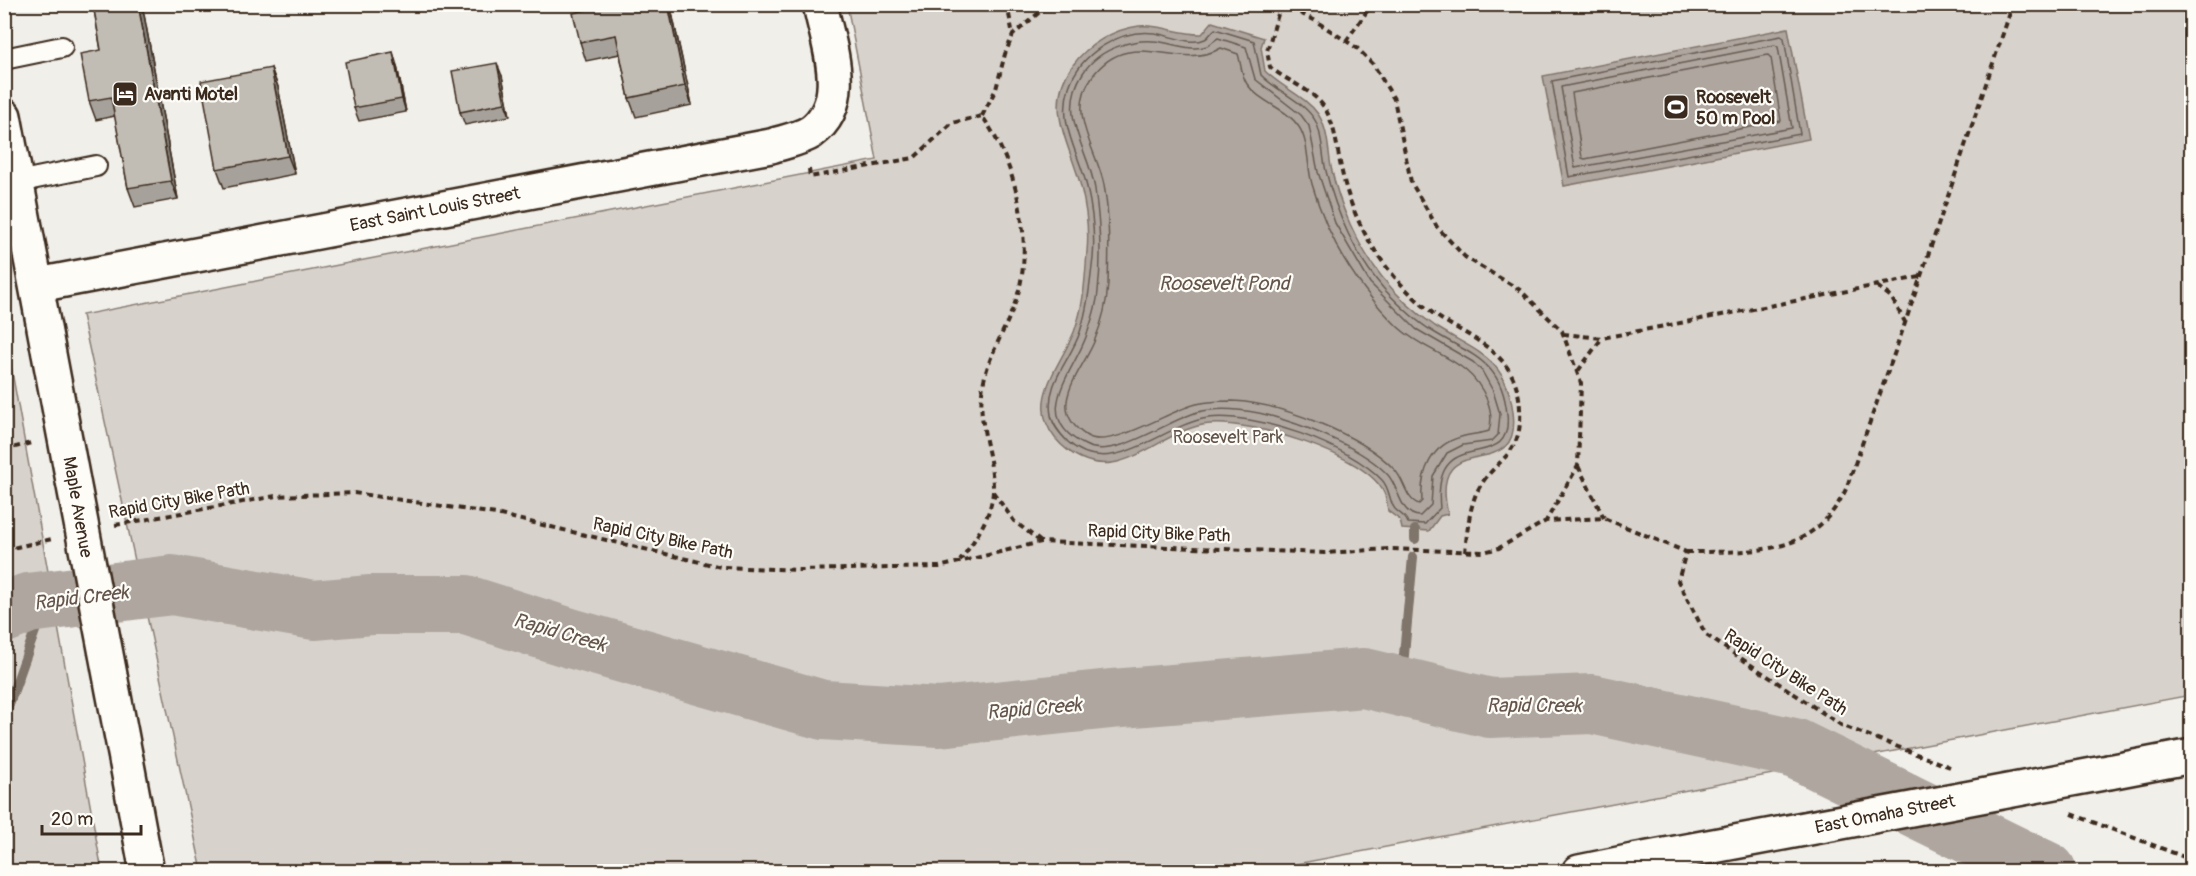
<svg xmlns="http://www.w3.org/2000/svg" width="2196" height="876" font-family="Pangolin,sans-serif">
  <rect width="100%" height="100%" fill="#f1efea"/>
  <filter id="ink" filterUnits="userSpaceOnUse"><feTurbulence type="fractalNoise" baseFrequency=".0167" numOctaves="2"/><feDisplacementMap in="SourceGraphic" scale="12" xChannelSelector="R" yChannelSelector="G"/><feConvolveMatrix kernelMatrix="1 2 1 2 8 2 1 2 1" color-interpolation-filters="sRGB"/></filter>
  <g filter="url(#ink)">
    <path fill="#d7d2cc" stroke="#897e75" stroke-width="1.5" d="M847 5H2191V695L1259 871H202L82 315 877 160Z
      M5 333 102 871H5Z"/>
    <path fill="#aea69f" stroke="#80746b" stroke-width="1.5" d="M1212 22 1264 38 1261 47 1265 71C1281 87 1305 96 1318 114 1328 129 1328 149 1331 167 1339 205 1358 247 1382 277 1397 296 1416 313 1435 326 1475 352 1506 356 1513 412 1523 489 1427 422 1448 514L1440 516 1429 531 1402 529 1400 520 1388 511C1387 505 1387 499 1384 493 1367 454 1250 420 1210 424 1174 427 1145 458 1112 463 1090 466 1069 455 1055 438 1026 401 1060 367 1074 332 1084 306 1085 279 1087 251 1089 231 1086 207 1081 187 1071 146 1042 106 1073 65 1087 45 1114 29 1139 26 1160 24 1181 35 1202 34Z
      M1788 28 1809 139 1564 186 1543 76Z"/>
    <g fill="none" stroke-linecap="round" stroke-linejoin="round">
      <path stroke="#695c52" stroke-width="1.5" d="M1215 29 1254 41 1261 75C1277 92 1305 101 1316 122 1323 137 1322 155 1326 171 1336 213 1356 257 1384 289 1399 305 1414 320 1432 331 1470 355 1502 360 1507 414 1514 479 1431 419 1440 508L1425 524 1408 523C1405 515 1401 515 1395 509 1389 502 1390 488 1382 480 1349 445 1256 412 1208 418 1161 425 1112 481 1068 442 1060 434 1053 426 1051 415 1045 382 1071 360 1080 332 1088 307 1090 283 1093 258 1095 235 1092 209 1087 187 1079 152 1057 125 1069 87 1080 54 1119 29 1154 33 1169 35 1191 46 1205 39 1209 37 1212 31 1215 29Z
        M1781 36 1784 38 1800 134 1569 177 1552 81Z
        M1218 38 1246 47 1255 79 1301 115 1309 126 1318 172 1335 223 1370 283 1416 329 1473 362 1482 371 1493 391 1500 414 1498 435 1492 441 1463 445 1447 453 1433 476 1431 505 1420 516C1400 516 1399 487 1388 475 1365 450 1314 429 1281 419 1257 411 1224 406 1198 412 1167 420 1115 461 1085 445 1029 417 1073 373 1086 337 1091 323 1097 306 1098 291 1102 257 1100 224 1095 189 1089 149 1056 114 1083 73 1100 47 1137 36 1166 43 1179 46 1194 51 1207 46 1211 44 1214 40 1218 38Z
        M1775 45 1778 47 1792 128 1575 168 1561 87Z
        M1221 48 1238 54C1241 63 1241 75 1247 84 1260 103 1287 108 1299 127 1309 142 1307 167 1312 184 1328 240 1357 287 1398 327 1429 356 1470 357 1487 400 1491 410 1492 421 1489 431 1481 434 1470 434 1461 437 1431 445 1420 472 1422 501L1419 504C1405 499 1405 480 1394 469 1362 435 1280 403 1233 401 1220 401 1206 401 1193 405 1167 412 1110 450 1087 436 1044 409 1081 373 1094 342 1101 325 1107 302 1108 284 1109 250 1110 219 1104 185 1097 149 1066 113 1092 77 1130 24 1178 73 1221 48Z
        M1768 55 1771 58 1781 121 1585 159 1582 158 1572 93Z"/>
      <path stroke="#80746b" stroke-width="10" d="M1415 539V530
        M1401 687 1413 557
        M4 718 46 600"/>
      <path stroke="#aea69f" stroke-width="60" d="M4 613 28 603 172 585 314 610 371 605H466L570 638 823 710 939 717 1111 699 1364 678 1490 708 1592 704 1794 748 2047 872"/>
      <g stroke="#3b2a1e" stroke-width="24">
        <path id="service" d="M4 59 62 47
          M17 182 96 166"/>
      </g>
      <g stroke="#3b2a1e" stroke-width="38">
        <path id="minor" d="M4 116 73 481
          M38 285 771 146C783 142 800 139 811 132 852 102 828 45 820 4"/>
      </g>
      <g stroke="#3b2a1e" stroke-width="38">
        <path id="tertiary" d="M126 759 147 872"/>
      </g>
      <g stroke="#3b2a1e" stroke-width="38">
        <path id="primary" d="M2109 772 2192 756
          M1579 872 1633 861"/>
      </g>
      <path stroke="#3b2a1e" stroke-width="4" stroke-dasharray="6 4.5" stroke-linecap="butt" d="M1007 4 1013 35
        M1281 4 1267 51 1270 67C1286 81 1312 89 1324 107 1336 126 1337 151 1342 172 1351 214 1372 252 1400 283 1412 296 1426 309 1441 319 1479 342 1518 356 1520 409 1523 460 1493 457 1476 494 1469 511 1467 533 1465 552
        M1281 4 1314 20 1357 48 1373 64 1394 99 1411 182 1437 227 1465 257 1520 290 1562 331 1581 383 1578 466 1546 521
        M1346 41 1372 4
        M982 116 996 89 1005 54 1013 35 1049 4
        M809 169 810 177 914 158 952 123 982 116C1017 164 1036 246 1015 303 1004 334 986 358 982 392 978 426 994 459 993 492 991 518 974 541 960 561
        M1877 286 1891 297 1905 322
        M1563 334 1602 338 1920 277
        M1578 371 1602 338
        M4 450 31 443
        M1578 466 1604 518
        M993 492 1014 521 1041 542
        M115 525 276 496 354 493 496 514 721 567 800 570 939 567 1041 542 1325 553 1389 549 1484 552 1499 548 1546 521 1604 518 1686 552 1678 581 1706 635 1841 725 1950 767
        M4 550 52 539
        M1686 552C1750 551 1813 559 1846 489L1903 329 2013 4
        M2072 814 2192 860"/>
      <use href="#service" stroke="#fdfcf7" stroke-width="20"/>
      <use href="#minor" stroke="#fdfcf7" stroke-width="33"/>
      <use href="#tertiary" stroke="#fdfcf7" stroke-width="33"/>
      <use href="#primary" stroke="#fdfcf7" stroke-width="33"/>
      <g stroke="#3b2a1e" stroke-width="38" stroke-linecap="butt">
        <path id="minor-bridge" d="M73 481 126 759"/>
      </g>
      <g stroke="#3b2a1e" stroke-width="38" stroke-linecap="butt">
        <path id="primary-bridge" d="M1633 861 2109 772"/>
      </g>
      <use href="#minor-bridge" stroke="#fdfcf7" stroke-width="33"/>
      <use href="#primary-bridge" stroke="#fdfcf7" stroke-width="33"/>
    </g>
    <path fill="#a6a29b" stroke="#3b2a1e" stroke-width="1.5" d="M93 4H142L178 199 135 207 128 188 115 116 96 120 89 101 101 50Z
      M670 4 692 105 636 117 629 98 620 54 586 61 580 42Z
      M397 66 406 112 359 121 354 108Z
      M271 68 278 87 295 174 224 188 217 169Z
      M502 76 510 116 465 125 460 112Z"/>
    <path fill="#87847e" stroke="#3b2a1e" stroke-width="1.5" d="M138 4H142L178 199 171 181Z
      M668 4H670L692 105 685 86Z
      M393 52 397 66 406 112 402 99Z
      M497 63 502 76 510 116 505 103Z
      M271 68 278 87 295 174 288 156Z"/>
    <path fill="#c1bcb4" stroke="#3b2a1e" stroke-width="1.5" d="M93 4H138L171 181 128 188 111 97 89 101 80 54 101 50Z
      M668 4 685 86 629 98 616 35 580 42 573 13 611 4Z
      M393 52 402 99 354 108 345 62Z
      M497 63 505 103 460 112 452 71Z
      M271 68 288 156 217 169 201 81Z"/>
  </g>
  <defs>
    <g id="hotel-square" transform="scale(1.35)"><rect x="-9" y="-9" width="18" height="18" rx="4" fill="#3b2a1e" stroke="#fdfcf7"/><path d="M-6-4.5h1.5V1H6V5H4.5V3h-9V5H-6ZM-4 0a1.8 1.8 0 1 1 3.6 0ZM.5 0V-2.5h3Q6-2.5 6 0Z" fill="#fff"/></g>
    <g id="stadium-square" transform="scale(1.35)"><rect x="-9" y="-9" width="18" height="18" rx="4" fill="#3b2a1e" stroke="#fdfcf7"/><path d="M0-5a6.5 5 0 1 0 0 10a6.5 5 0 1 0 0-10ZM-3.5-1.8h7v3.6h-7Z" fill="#fff"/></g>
  </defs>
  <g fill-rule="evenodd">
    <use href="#hotel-square" x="125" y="94"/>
    <use href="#stadium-square" x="1676" y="107"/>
  </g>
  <g text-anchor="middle" stroke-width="4.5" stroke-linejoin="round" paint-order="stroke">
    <g font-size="18" font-weight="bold" fill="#3b2a1e" stroke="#fdfcf7" text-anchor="start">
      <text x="144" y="100">Avanti Motel</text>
      <text x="1696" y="103">Roosevelt<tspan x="1696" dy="21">50 m Pool</tspan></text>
    </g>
    <g font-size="18" fill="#3b2a1e" stroke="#fdfcf7">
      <text transform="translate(435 209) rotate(-11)" y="6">East Saint Louis Street</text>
      <text transform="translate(179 500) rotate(-10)" y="6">Rapid City Bike Path</text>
      <text transform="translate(78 507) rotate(80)" y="6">Maple Avenue</text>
      <text transform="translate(1159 533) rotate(2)" y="6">Rapid City Bike Path</text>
      <text transform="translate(663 538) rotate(12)" y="6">Rapid City Bike Path</text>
      <text transform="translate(1786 672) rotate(33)" y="6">Rapid City Bike Path</text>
      <text transform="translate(1885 814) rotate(-11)" y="6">East Omaha Street</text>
    </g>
    <g font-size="18" fill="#62544a" stroke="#fdfcf7">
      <text x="1228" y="443">Roosevelt Park</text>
    </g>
    <g font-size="20" font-style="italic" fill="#63554b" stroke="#fdfcf7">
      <text x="1224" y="290">Roosevelt Pond</text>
      <text transform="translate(81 597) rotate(-7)" y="7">Rapid Creek</text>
      <text transform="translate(560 632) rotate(16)" y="7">Rapid Creek</text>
      <text x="1534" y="712">Rapid Creek</text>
      <text transform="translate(1034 708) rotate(-5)" y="7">Rapid Creek</text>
    </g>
  </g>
  <rect width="2196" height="876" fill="none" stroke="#fdfcf7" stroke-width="24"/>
  <rect x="12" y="12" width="2172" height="852" fill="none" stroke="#3b2a1e" stroke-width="2" filter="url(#ink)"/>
  <path d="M42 825v9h99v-9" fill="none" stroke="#3b2a1e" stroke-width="3"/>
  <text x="51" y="825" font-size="18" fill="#3b2a1e" stroke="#fdfcf7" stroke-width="4.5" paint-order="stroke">20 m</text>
</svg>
